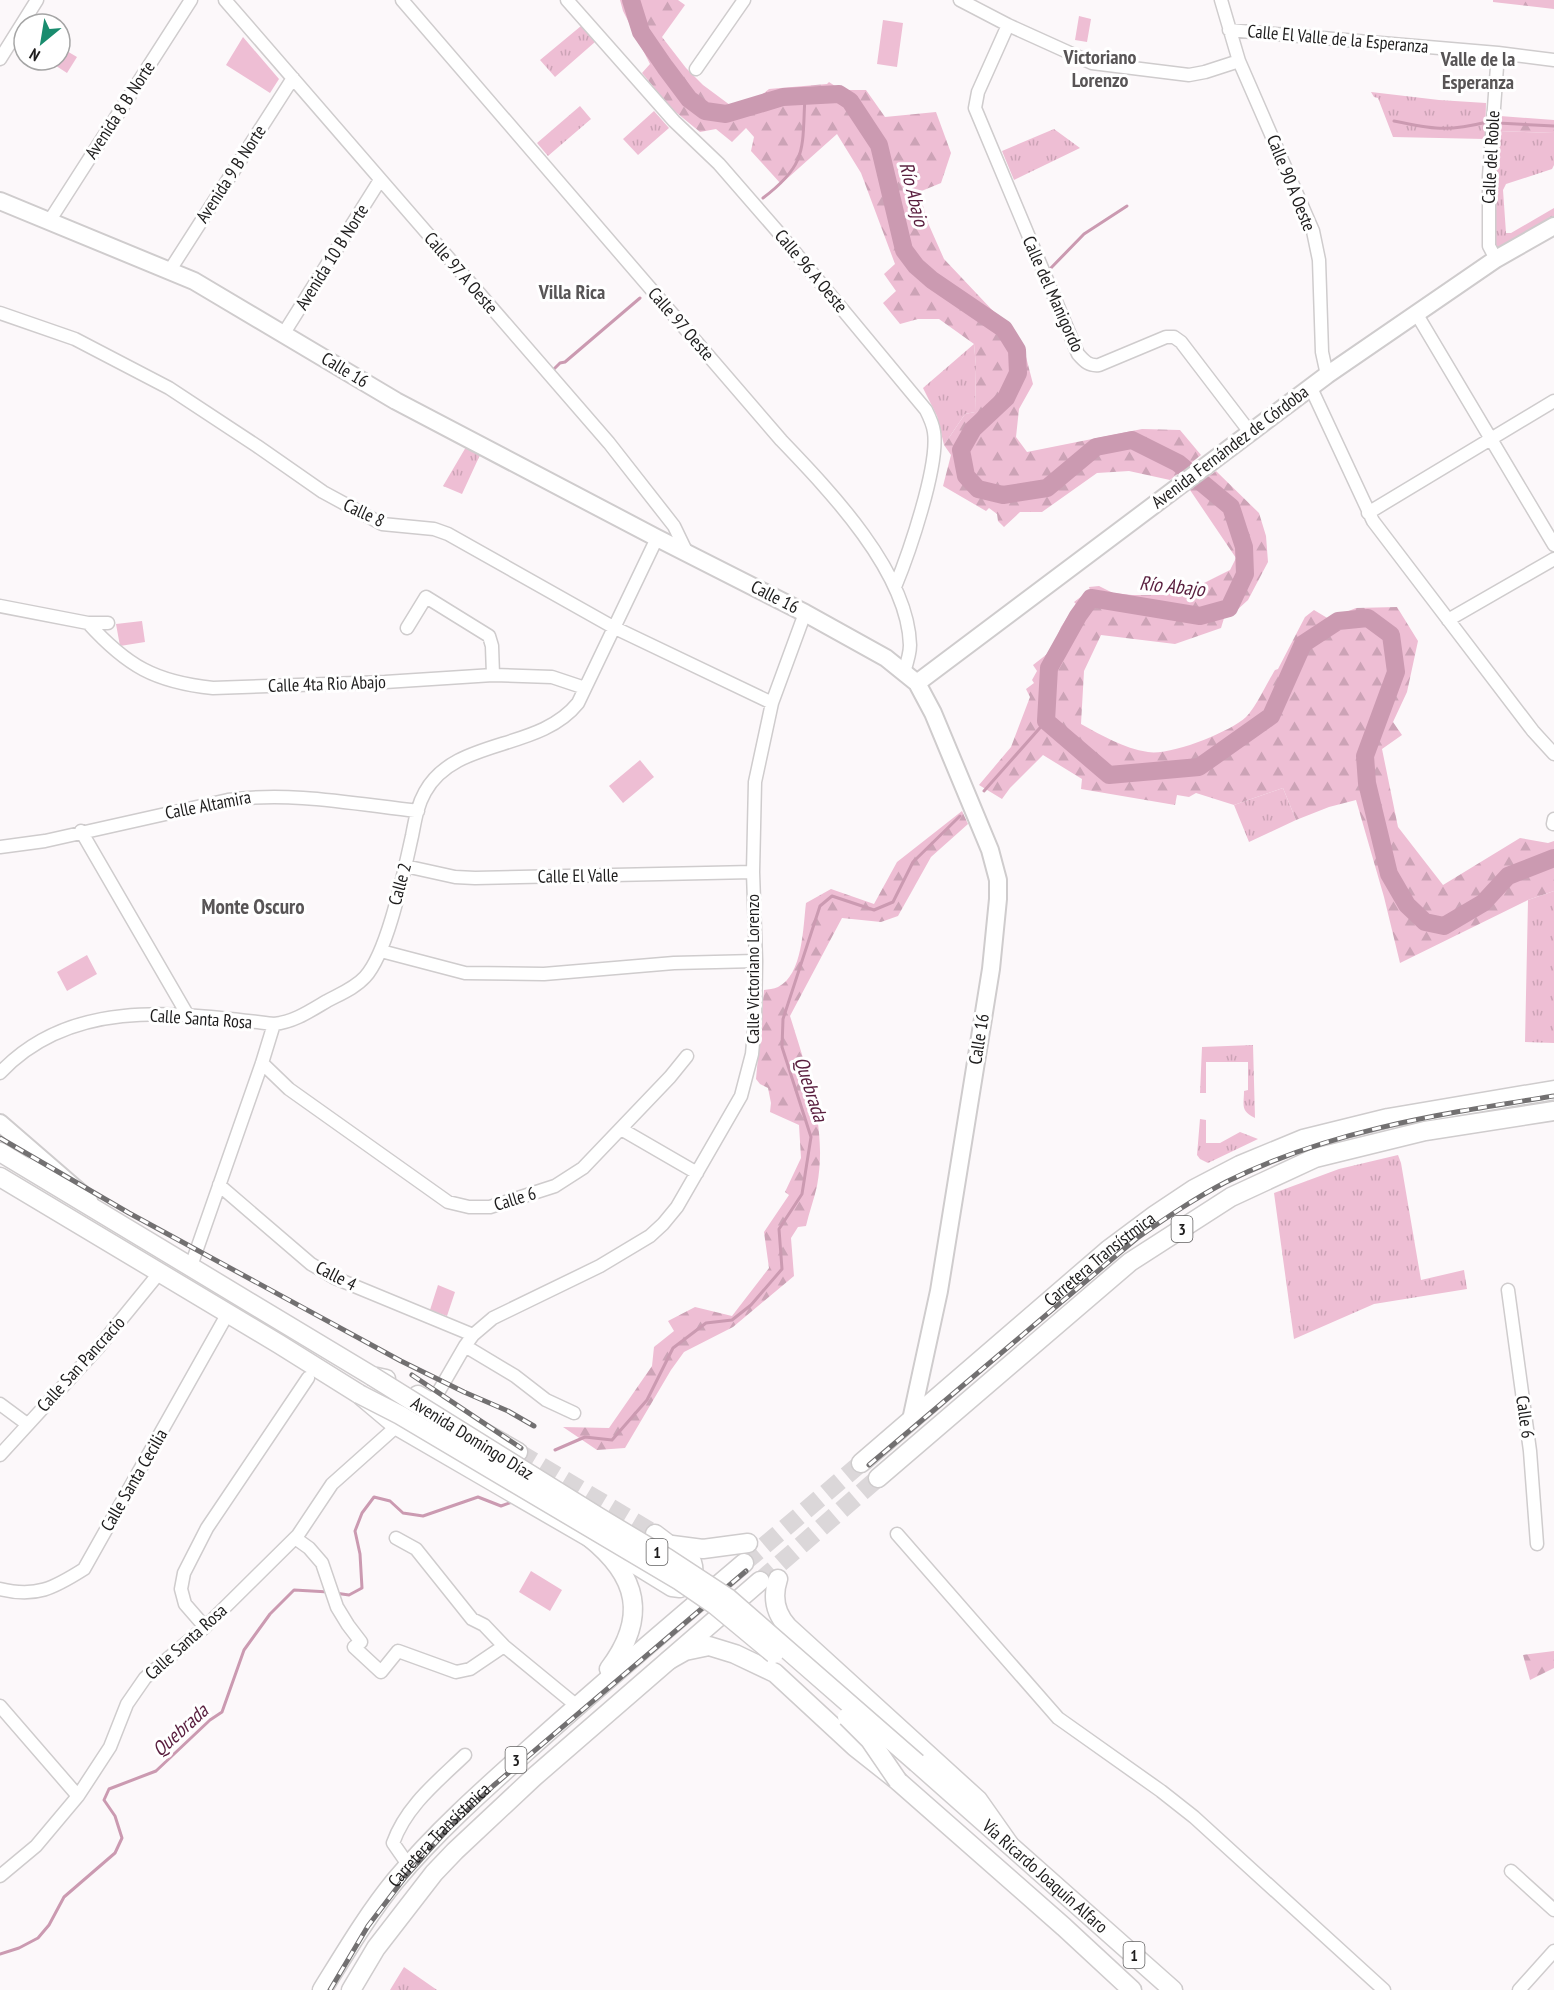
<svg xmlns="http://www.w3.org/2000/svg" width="1554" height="1990" font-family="'PT Sans Narrow',sans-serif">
  <defs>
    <pattern id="grass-tufts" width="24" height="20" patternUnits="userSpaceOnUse" patternTransform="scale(1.5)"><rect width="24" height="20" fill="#eebed4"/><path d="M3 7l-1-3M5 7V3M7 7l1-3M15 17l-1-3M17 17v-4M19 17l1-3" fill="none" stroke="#cca3b6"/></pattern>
    <pattern id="forest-firs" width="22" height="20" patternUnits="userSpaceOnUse" patternTransform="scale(1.5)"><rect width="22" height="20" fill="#eebed4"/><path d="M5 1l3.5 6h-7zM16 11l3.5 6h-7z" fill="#cca3b6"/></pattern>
  </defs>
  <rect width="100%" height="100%" fill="#fcf8fa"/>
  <path fill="url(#grass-tufts)" d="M581 26 595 42 555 77 540 60Z
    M60 47 77 57 67 73 47 60H60Z
    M1371 92 1439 100 1486 103 1485 139 1393 137 1378 98 1374 97Z
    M580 106 591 119 548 156 537 143Z
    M654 111 669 128 638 155 623 139Z
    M1054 129 1080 148 1014 180 1002 151Z
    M1498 131 1554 133V165L1552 169 1506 184 1503 190 1506 233H1511L1554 208V218L1495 251 1492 191Z
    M974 344 976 366 975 412 965 414 944 445 937 416 923 388Z
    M466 447 480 455 462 494 443 486Z
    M1283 788 1296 820 1249 842 1234 805Z
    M1554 891V1043L1525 1042 1528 900Z
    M1253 1045 1255 1118C1240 1111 1244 1105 1244 1091L1248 1090V1062H1206V1093H1200L1202 1047Z
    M1200 1119 1206 1120V1143H1220L1240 1132 1258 1139 1208 1163 1200 1159 1197 1155Z
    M1398 1155 1401 1163 1421 1280 1464 1270 1467 1289 1374 1304 1294 1339 1274 1193 1339 1169Z
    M404 1967 437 1990H390Z"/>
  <path fill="url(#forest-firs)" d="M620 0H678L685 5 662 37 686 68 703 85 734 108 752 103 769 89 827 84 829 82 841 90H866L885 117 936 112 951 153 941 183 919 192 928 223 944 259 1011 330 1025 353 1033 384 1019 409 1016 437 1027 452 1142 429 1180 430 1201 455 1170 480 1129 471 1097 473 1042 512H1020L1004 527 998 521 997 514 989 508 986 511 943 486 951 455 944 445 965 414 975 412 976 366 974 344 939 319H918L900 324 883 303 896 291 884 274 895 264 861 173 837 134 781 184 751 151 754 137 746 128 732 142 716 129 700 132 672 109 642 73 650 64 623 11Z
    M1493 0H1554V9L1493 2Z
    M1500 116 1554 120V133L1498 131Z
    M1216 471 1259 513 1266 536 1268 562 1248 600 1237 610 1225 615 1221 628 1175 644 1101 635 1084 671 1081 724C1103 736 1123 748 1148 752 1170 756 1230 732 1246 717 1255 709 1268 681 1275 670L1278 669 1305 617 1314 610 1329 619 1356 608 1397 607 1418 641 1407 692 1393 722 1402 735 1382 749 1398 827 1443 885 1520 838 1548 843 1554 841V891L1528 900 1400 963 1384 897 1356 800 1329 807 1296 820 1283 788 1234 805 1196 793 1189 797 1177 795 1175 805 1081 789 1082 779 1043 755 1010 788 1002 799 979 785 1011 747 1030 697 1026 689 1034 683 1032 680 1037 671 1033 665 1051 651 1061 627 1076 604 1074 602 1090 590 1089 587 1099 586 1113 593 1132 595H1164L1172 592H1186L1230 570 1236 558 1190 490Z
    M962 811 968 824 931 857 898 916 881 922 842 918 790 1016C807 1071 828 1128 817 1186 814 1199 809 1213 806 1226L798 1227 791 1238 794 1276 733 1327 684 1352 671 1370 625 1448 597 1450 563 1427 609 1428 652 1366 654 1347 674 1331 668 1321 695 1307 732 1316 769 1268 764 1232 789 1195 785 1192 801 1158 799 1125 770 1112 771 1103 768 1088 760 1084 756 1079 764 990C768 989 774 989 778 987 803 975 803 927 806 903L831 889 874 904 897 862Z
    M1554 1651V1668L1530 1680 1523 1655Z"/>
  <path fill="#eebed4" d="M1079 16 1091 19 1087 42 1075 40Z
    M883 20 903 23 897 67 877 64Z
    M243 37 279 79 270 93 226 65Z
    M142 621 145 642 120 646 116 624Z
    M640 760 654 777 623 803 609 786Z
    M87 955 97 974 67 991 57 972Z
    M438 1285 455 1292 447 1316 430 1310Z
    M531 1571 562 1590 550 1611 519 1592Z"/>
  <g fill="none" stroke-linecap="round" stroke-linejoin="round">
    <path stroke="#cb9ab1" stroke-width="3" d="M1394 121C1432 129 1447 132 1487 122
      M1498 123 1554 126
      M763 198C808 164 802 149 805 96
      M1049 270 1084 234 1127 206
      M554 369 560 363 565 362 640 298
      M984 791 1046 721
      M555 1450 585 1437 612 1440 647 1400 673 1348 706 1323 732 1320 751 1305 782 1269 779 1229 802 1194 811 1137 782 1047 783 1019 820 906 832 896 874 910 893 902 913 862 960 816
      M335 1593 349 1595 362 1588 360 1554 355 1531 362 1513 374 1497 390 1501 403 1513 423 1516 478 1497 501 1506 512 1502
      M0 1954 19 1948 38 1938 49 1925 64 1897 115 1853 122 1838 115 1816 104 1800 109 1789 156 1771 210 1720 222 1712 244 1650 270 1614 294 1590 329 1592"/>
    <path stroke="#cb9ab1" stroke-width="18" d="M631 0 641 32 665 67 689 99 705 111 726 114 783 97 839 94 850 101 879 145 904 250 916 266 932 280 1004 329 1017 350 1018 373 1006 398 973 429 961 450 966 476 978 489 1003 495 1047 488 1096 447 1132 440 1178 463 1231 507 1244 547 1245 574 1229 608 1200 616 1091 598 1078 616 1049 668 1046 721 1109 775 1199 767 1271 716 1303 644 1338 621 1368 618 1391 635 1396 672 1365 756 1367 783 1389 874 1407 905 1425 922 1444 926 1483 903 1508 876 1554 858"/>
    <path stroke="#dbd7d9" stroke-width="18" stroke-dasharray="18 9" stroke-linecap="butt" d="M518 1452 655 1534
      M744 1563 861 1463
      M760 1581 878 1478"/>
    <g stroke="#cfcccd" stroke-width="15">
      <path id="street" d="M225 0 609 443 674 526 687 553
        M402 0 781 440C829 490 908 572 910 645 910 654 907 663 904 672
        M567 0 674 121 719 164 779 233 926 410C929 416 933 424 934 432 939 466 909 553 895 587
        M960 0 1008 25 1092 63 1189 75 1205 72 1239 61
        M1221 0 1239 61 1313 231 1319 260 1322 352 1327 375
        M1008 25 978 92 975 108 1078 354C1085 362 1089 366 1099 365L1166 337H1174L1181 342 1249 431
        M1229 30 1498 53 1554 60
        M0 59 37 0
        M696 69 744 0
        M50 220 191 0
        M1496 259 1489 246V176L1498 53
        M170 270 293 78
        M0 313 75 339 169 388 257 446 323 492 382 524 434 529 448 534 613 627 772 703
        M1416 313 1554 545
        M284 333 380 180
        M1311 388 1373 521 1533 731 1554 754
        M1368 513 1554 401
        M0 606 88 623H108
        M1448 620 1554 559
        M88 623C127 666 155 682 213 688L385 682 493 675 552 677 585 688
        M407 628 426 597 489 636 492 646 493 675
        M1553 824 1554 819
        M81 831 187 1014
        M0 847 45 841 228 800C291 791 355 804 418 811
        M405 866 455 877 475 878 753 872
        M381 951 465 973 544 974 674 963 756 961
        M262 1063 289 1089 448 1202 469 1207H490L555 1186 583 1168 670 1077 687 1056
        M0 1073C72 996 180 1013 274 1024
        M621 1129 697 1173
        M219 1185 311 1264 335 1278 473 1335
        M191 1266 262 1063 274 1024C294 1022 310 1011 327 1001 340 994 355 988 365 977 388 952 404 871 412 836 415 821 417 806 425 792 455 737 539 752 578 703L657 538
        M1508 1290 1530 1451 1537 1544
        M465 1346 515 1376 546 1400 574 1413
        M432 1403 465 1346 473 1335 493 1318 600 1266 650 1236 663 1224 677 1207 741 1096 752 1054 755 1021 756 961 753 872 755 782 772 703 805 613
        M0 1404 27 1424
        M0 1455 98 1348 160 1272
        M897 1534 1058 1718 1161 1791 1194 1817 1384 1990
        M295 1538 309 1548 322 1563 337 1607 348 1625 361 1642 354 1647 381 1672 398 1651 456 1672 470 1669 504 1646
        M396 1538 416 1549 472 1619 484 1625 504 1646 577 1706
        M0 1589C36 1598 54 1588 84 1569L228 1313
        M205 1627 185 1604 181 1589 184 1573 207 1528 308 1378
        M0 1706 78 1796
        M409 1866 393 1843C406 1806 438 1781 465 1755
        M1511 1871 1554 1910
        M0 1876 36 1846 78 1796 110 1747 127 1704 145 1678 205 1627 298 1535 332 1484 397 1426
        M1519 1990 1554 1951"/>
    </g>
    <g stroke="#cfcccd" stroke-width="20">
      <path id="secondary" d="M0 201 194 281 396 401 657 538 805 613 886 658 917 683 933 713 990 850 998 880V899L991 969 939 1291 911 1420
        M917 683 1327 375 1496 259 1554 226
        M0 1123 89 1200"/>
    </g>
    <g stroke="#cfcccd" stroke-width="21">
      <g id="primary">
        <path d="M0 1152 372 1376 386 1379"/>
        <path d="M0 1177 279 1344 359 1394 397 1426 592 1539"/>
        <path d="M418 1395 518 1452"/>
        <path id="s1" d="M861 1463 1108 1250 1155 1215 1194 1189 1240 1165 1303 1139 1388 1118 1554 1090"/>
        <path d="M878 1478 1130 1262 1231 1197 1315 1158 1425 1131 1554 1111"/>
        <path d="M589 1537C638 1576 648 1617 609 1669"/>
        <path d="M672 1545 703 1549 748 1543"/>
        <path d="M633 1563 672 1587 680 1588C691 1584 696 1574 692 1562L655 1534"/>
        <path d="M778 1579C772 1597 775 1613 788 1627L978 1800 1009 1844"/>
        <path d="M669 1660 685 1651 709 1646 735 1654 775 1673 855 1747 898 1781 1064 1927 1132 1990"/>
        <path id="s2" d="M917 1763 1173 1990"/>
        <path id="s3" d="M322 1990C345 1953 368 1914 395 1881 435 1833 482 1791 528 1750 599 1686 672 1624 744 1563"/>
        <path d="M351 1990 376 1948 434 1873 455 1851 534 1777 760 1581"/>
      </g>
    </g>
    <use href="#street" stroke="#fff" stroke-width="12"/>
    <use href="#secondary" stroke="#fff" stroke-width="16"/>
    <use href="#primary" stroke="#fff" stroke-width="18"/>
    <g stroke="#727071" stroke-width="5">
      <path id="rail" d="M0 1138 129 1213 401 1361 464 1392 508 1411 534 1426
        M412 1375 521 1448
        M869 1465 1137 1238C1166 1218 1195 1198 1226 1182 1330 1130 1440 1114 1554 1096
        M330 1990 368 1926 406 1876 446 1831 493 1786 746 1571"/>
    </g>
    <use href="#rail" stroke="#fff" stroke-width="3" stroke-dasharray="9" stroke-linecap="butt"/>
    <g stroke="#cfcccd" stroke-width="21" stroke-linecap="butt">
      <g id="primary-bridge">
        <path id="s4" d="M372 1376 600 1518 667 1558 728 1598 917 1763"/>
        <path d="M359 1394 400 1415 680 1581 715 1605 774 1654"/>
        <path d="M847 1717 870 1740 898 1781"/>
      </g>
    </g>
    <use href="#primary-bridge" stroke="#fff" stroke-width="18"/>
  </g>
  <g text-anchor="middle" stroke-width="6" stroke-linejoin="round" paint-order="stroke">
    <g fill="#fff" stroke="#626161" stroke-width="1.5">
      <rect x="1171.5" y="1216" width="21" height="26" rx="4.5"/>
      <rect x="646.5" y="1539" width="21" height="26" rx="4.5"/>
      <rect x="505.5" y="1747" width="21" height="26" rx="4.5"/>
      <rect x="1123.5" y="1942" width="21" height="26" rx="4.5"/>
    </g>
    <g font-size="16" font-weight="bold" fill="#1e1d1d">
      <text x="1182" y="1235">3</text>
      <text x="657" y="1558">1</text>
      <text x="516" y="1766">3</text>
      <text x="1134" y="1961">1</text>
    </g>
    <g font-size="18" fill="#1e1d1d" stroke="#fff">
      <text transform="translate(1338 39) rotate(5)" y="6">Calle El Valle de la Esperanza</text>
      <text transform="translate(120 110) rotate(-57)" y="6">Avenida 8 B Norte</text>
      <text transform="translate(1491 157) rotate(-87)" y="6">Calle del Roble</text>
      <text transform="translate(231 174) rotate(-57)" y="6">Avenida 9 B Norte</text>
      <text transform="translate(1291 183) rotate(68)" y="6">Calle 90 A Oeste</text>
      <text transform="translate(332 257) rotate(-58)" y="6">Avenida 10 B Norte</text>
      <text transform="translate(811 271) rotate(50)" y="6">Calle 96 A Oeste</text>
      <text transform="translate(461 273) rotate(49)" y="6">Calle 97 A Oeste</text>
      <text transform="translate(1053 294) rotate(66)" y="6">Calle del Manigordo</text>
      <text transform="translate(681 324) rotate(49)" y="6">Calle 97 Oeste</text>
      <text transform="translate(345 370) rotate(31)" y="6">Calle 16</text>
      <text transform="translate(1230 447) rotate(-37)" y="6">Avenida Fernández de Córdoba</text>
      <text transform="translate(364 513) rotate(25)" y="6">Calle 8</text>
      <text transform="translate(775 597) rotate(27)" y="6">Calle 16</text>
      <text transform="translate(327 684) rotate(-2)" y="6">Calle 4ta Rio Abajo</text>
      <text transform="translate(208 805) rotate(-11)" y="6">Calle Altamira</text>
      <text transform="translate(578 876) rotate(-1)" y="6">Calle El Valle</text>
      <text transform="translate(400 884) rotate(-75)" y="6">Calle 2</text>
      <text transform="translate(753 969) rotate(-90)" y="6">Calle Victoriano Lorenzo</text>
      <text transform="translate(201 1019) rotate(4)" y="6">Calle Santa Rosa</text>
      <text transform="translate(979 1039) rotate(-81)" y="6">Calle 16</text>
      <text transform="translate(515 1199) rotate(-17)" y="6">Calle 6</text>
      <text dy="6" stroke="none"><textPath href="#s1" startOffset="314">Carretera Transístmica</textPath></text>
      <text transform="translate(336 1276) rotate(27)" y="6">Calle 4</text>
      <text transform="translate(81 1364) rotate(-48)" y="6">Calle San Pancracio</text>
      <text transform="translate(1525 1417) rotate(82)" y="6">Calle 6</text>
      <text dy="6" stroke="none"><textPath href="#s4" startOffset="118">Avenida Domingo Díaz</textPath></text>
      <text transform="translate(134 1480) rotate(-60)" y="6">Calle Santa Cecilia</text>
      <text transform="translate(186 1642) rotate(-42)" y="6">Calle Santa Rosa</text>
      <text dy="6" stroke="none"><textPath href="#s3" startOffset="195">Carretera Transístmica</textPath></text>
      <text dy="6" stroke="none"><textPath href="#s2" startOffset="171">Vía Ricardo Joaquín Alfaro</textPath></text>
    </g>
    <g font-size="20" font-weight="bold" fill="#585556" stroke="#fff">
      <text x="1100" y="64">Victoriano<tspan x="1100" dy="23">Lorenzo</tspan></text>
      <text x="1478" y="66">Valle de la<tspan x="1478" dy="23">Esperanza</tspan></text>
      <text x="572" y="299">Villa Rica</text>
    </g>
    <g font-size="20" font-style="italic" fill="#591e3e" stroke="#fff">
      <text transform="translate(914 194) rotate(76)" y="7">Río Abajo</text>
      <text transform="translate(1172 586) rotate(6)" y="7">Río Abajo</text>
      <text transform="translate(811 1089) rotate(72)" y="7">Quebrada</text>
      <text transform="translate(180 1730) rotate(-42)" y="7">Quebrada</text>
    </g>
    <g font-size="21" font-weight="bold" fill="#585556" stroke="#fff">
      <text x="253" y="914">Monte Oscuro</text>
    </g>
  </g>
  <g transform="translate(42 42) rotate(210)"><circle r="28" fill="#ffffff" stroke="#a5a5a5" stroke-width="1.5"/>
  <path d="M0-4.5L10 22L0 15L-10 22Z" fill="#198c6e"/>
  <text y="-9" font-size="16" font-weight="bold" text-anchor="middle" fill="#1e1d1d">N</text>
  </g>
</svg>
